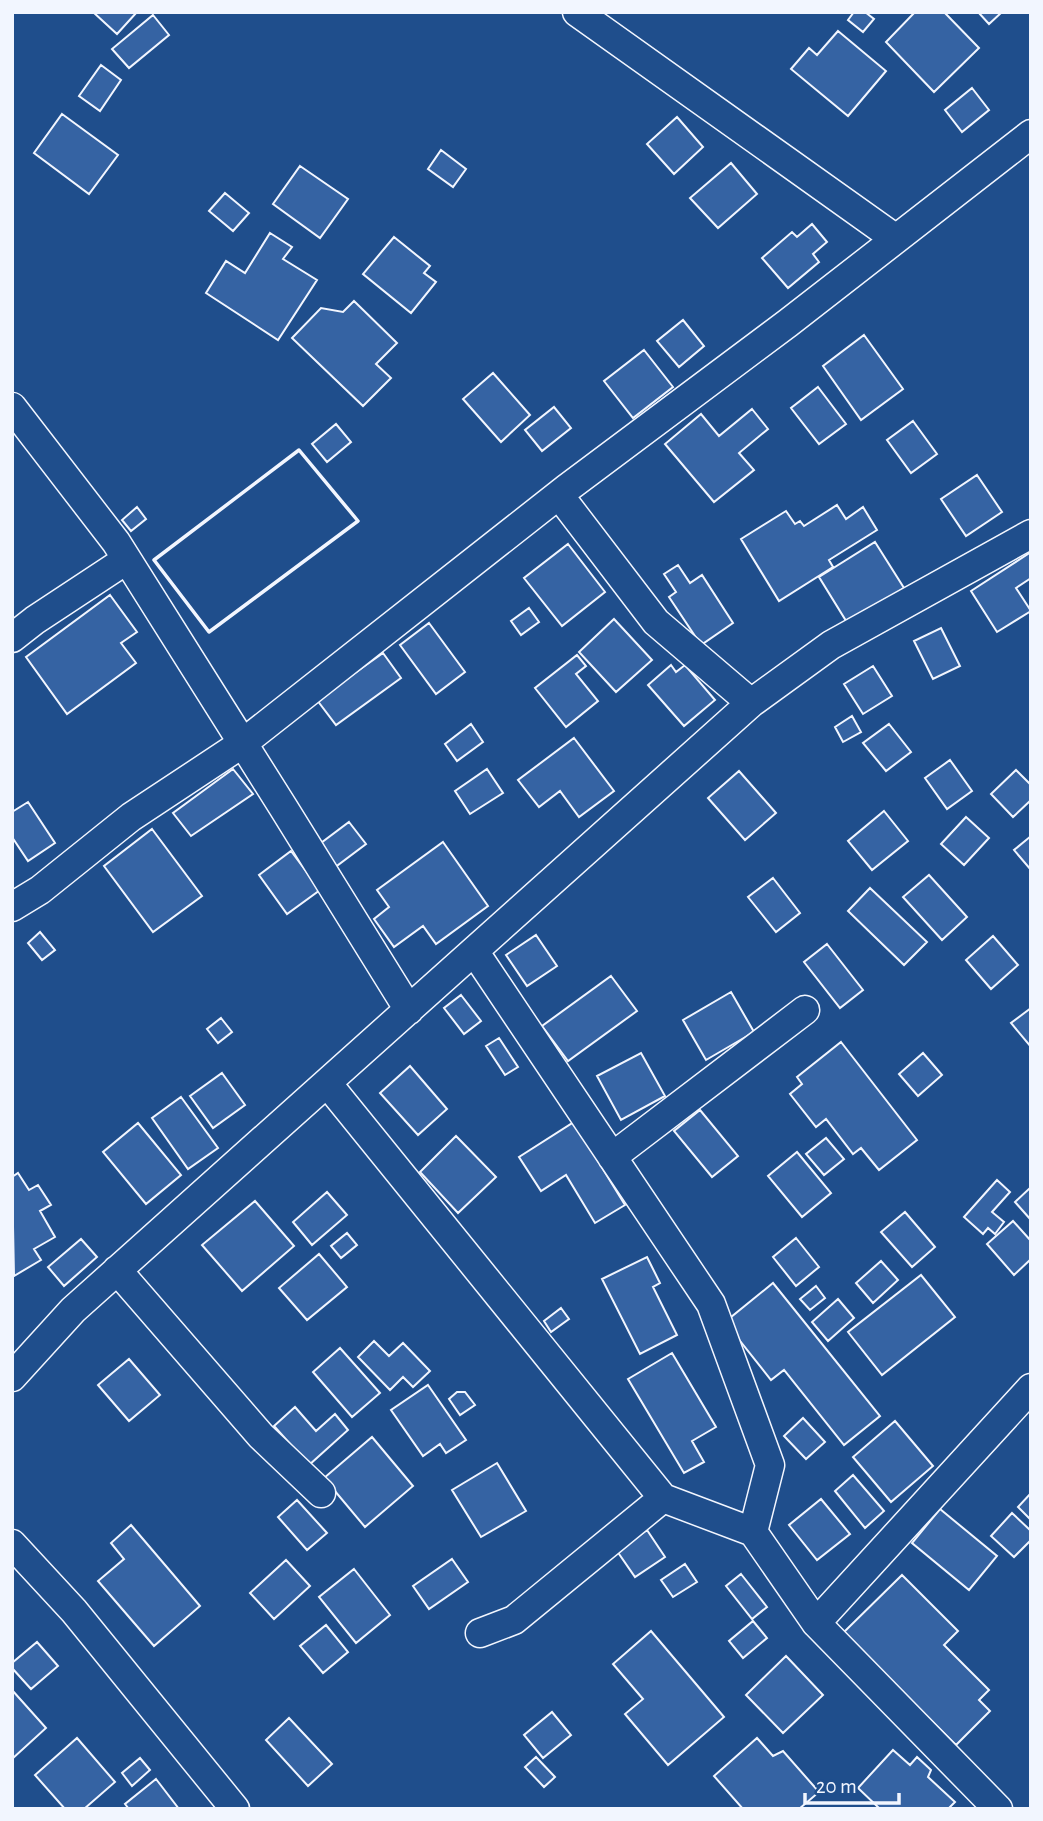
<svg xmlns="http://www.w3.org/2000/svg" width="1043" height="1821" font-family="'Alegreya Sans',sans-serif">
  <rect width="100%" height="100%" fill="#1f4e8c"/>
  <path fill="#3563a3" stroke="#f2f6ff" stroke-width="2" d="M93 12H137L117 34Z
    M854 12H865L874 19 863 32 848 20Z
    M944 12 979 48 934 92 886 42 915 12Z
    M978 12H1002L989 24Z
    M153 15 169 35 129 68 112 49Z
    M838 31 886 71 848 116 791 69 809 48 817 55Z
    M101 65 121 80 100 111 79 96Z
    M972 88 989 110 962 132 945 110Z
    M62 114 118 155 89 194 34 153Z
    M677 117 703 147 674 174 647 144Z
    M441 150 466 169 453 187 428 169Z
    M731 163 757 194 718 228 690 198Z
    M300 166 348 199 320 238 273 204Z
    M225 193 249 213 233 231 209 211Z
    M812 224 827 242 813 254 819 262 788 288 762 258 792 232 797 237Z
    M270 233 292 247 283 259 317 280 278 340 206 293 226 261 245 273Z
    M394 237 430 266 424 273 436 282 411 313 363 274Z
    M354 301 397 343 376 364 391 378 363 406 292 338 321 308 343 312Z
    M683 320 704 346 679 367 657 341Z
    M864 335 903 389 861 420 823 366Z
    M644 350 673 387 633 418 604 381Z
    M493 373 530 415 501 442 463 399Z
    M818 387 846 424 819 444 791 408Z
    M554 407 571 428 542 451 525 430Z
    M752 409 768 429 739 453 754 470 714 502 665 444 701 414 719 436Z
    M913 421 937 454 911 473 887 440Z
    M336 424 351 442 327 462 312 444Z
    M977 475 1002 512 966 536 941 499Z
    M837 505 846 519 863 507 877 530 829 560 833 567 779 601 741 539 786 511 795 524 800 521 804 526Z
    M137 507 146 519 131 531 122 520Z
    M875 542 904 588 848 624 819 577Z
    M568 544 605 592 562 626 524 578Z
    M1031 552V578L1016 588 1031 611 997 632 971 591Z
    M678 565 690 583 702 575 733 623 701 645 669 597 676 592 664 574Z
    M110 595 137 632 121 643 136 663 67 714 26 657Z
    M529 608 539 622 521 635 511 621Z
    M614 619 652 660 616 692 579 652Z
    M429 623 465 672 436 694 400 645Z
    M941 628 960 666 933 679 914 641Z
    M383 653 401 678 336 725 317 700Z
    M577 655 586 666 576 674 598 701 566 727 535 688Z
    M671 665 676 672 685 665 715 700 684 726 648 685Z
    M873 666 892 696 863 714 844 684Z
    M852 716 861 732 843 742 835 727Z
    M471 724 483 742 457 761 445 744Z
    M889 724 911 752 886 771 863 743Z
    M574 738 614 791 579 817 560 791 539 807 518 780Z
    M950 760 972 791 947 809 925 778Z
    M233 769 253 794 191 836 173 813Z
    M487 769 503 793 470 814 455 791Z
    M1016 770 1031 785V800L1013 817 991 794Z
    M739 771 776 813 745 840 708 798Z
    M28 802 55 843 28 861 12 837V812Z
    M884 811 908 841 872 870 848 841Z
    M966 817 989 838 964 865 941 844Z
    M349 822 366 844 334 868 317 846Z
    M152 829 202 896 153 932 104 866Z
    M1031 836V870L1014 850Z
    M443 842 488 906 436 944 423 926 394 947 374 919 389 907 377 890Z
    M291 851 320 890 287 914 259 875Z
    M929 875 967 917 942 940 903 897Z
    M773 878 800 913 776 932 748 897Z
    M870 888 927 942 904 965 848 911Z
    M40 932 55 950 42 960 28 943Z
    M536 935 557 966 527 986 506 955Z
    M993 936 1018 965 991 989 966 960Z
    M827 944 863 990 840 1008 804 962Z
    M611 976 637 1011 568 1061 542 1026Z
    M731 992 754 1032 706 1060 683 1020Z
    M461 995 481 1021 464 1034 444 1008Z
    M1031 1008V1047L1011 1023Z
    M221 1018 232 1032 218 1043 207 1029Z
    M499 1038 518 1067 505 1075 486 1046Z
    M841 1042 917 1140 879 1170 861 1148 853 1154 826 1119 816 1127 790 1094 802 1084 797 1077Z
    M641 1053 665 1096 621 1120 597 1076Z
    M923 1053 942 1075 918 1096 899 1074Z
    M410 1066 447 1109 418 1135 380 1093Z
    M222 1073 245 1105 213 1128 190 1096Z
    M181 1097 218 1148 188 1169 152 1118Z
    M700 1110 738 1156 712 1177 674 1131Z
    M574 1122 625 1205 595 1223 566 1175 541 1191 519 1157Z
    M138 1123 181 1175 146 1204 103 1152Z
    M456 1136 496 1177 458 1213 420 1172Z
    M826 1138 844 1159 824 1175 806 1154Z
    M797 1152 831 1193 802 1217 768 1176Z
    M18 1173 29 1190 38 1185 51 1205 40 1211 55 1237 34 1249 41 1260 14 1276 12 1177Z
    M997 1180 1010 1192 992 1212 1004 1222 995 1234 988 1228 983 1234 964 1217Z
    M1031 1187V1220L1015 1202Z
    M327 1192 347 1215 312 1245 293 1222Z
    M255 1201 294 1246 242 1291 202 1245Z
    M905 1212 935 1247 912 1267 881 1232Z
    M1013 1221 1031 1241V1259L1014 1275 987 1244Z
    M347 1233 357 1245 341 1258 331 1246Z
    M796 1238 819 1267 796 1286 773 1257Z
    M81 1239 97 1257 64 1286 48 1267Z
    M319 1254 347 1287 307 1320 279 1288Z
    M647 1257 660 1283 653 1287 677 1335 640 1354 602 1279Z
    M881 1261 898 1280 873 1303 856 1283Z
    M921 1275 955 1317 882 1375 848 1332Z
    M773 1283 880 1416 844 1445 784 1370 771 1380 725 1322Z
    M816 1286 825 1298 810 1310 800 1299Z
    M838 1299 854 1318 828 1341 812 1322Z
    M561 1308 569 1319 551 1332 544 1321Z
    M374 1341 389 1356 403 1343 430 1371 413 1387 403 1377 390 1390 358 1357Z
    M340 1348 380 1393 352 1417 313 1372Z
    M672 1353 716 1427 692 1441 704 1462 684 1473 628 1379Z
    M129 1359 160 1395 129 1421 98 1385Z
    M428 1385 466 1440 446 1453 440 1444 423 1456 391 1410Z
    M457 1392H465L475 1405 460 1415 449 1399Z
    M295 1407 316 1431 335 1414 348 1430 309 1465 274 1426Z
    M803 1418 825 1442 806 1459 784 1436Z
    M895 1421 933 1466 891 1502 853 1457Z
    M372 1437 413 1486 365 1527 324 1478Z
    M497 1463 526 1511 481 1537 452 1490Z
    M853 1475 884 1511 865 1528 835 1491Z
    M1031 1493V1520L1018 1507Z
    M821 1499 850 1534 817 1560 789 1525Z
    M297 1500 327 1533 307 1550 278 1517Z
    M940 1509 997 1556 969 1590 912 1543Z
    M1012 1513 1031 1531V1540L1014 1557 991 1536Z
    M131 1525 200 1606 154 1646 98 1581 124 1559 111 1543Z
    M647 1530 665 1557 635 1577 617 1551Z
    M452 1559 468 1582 429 1609 413 1586Z
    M286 1560 310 1586 274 1619 250 1593Z
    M685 1564 697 1582 673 1597 661 1580Z
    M354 1569 390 1615 356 1643 319 1597Z
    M741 1574 767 1607 752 1619 726 1586Z
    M902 1575 958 1631 944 1645 989 1690 979 1700 990 1711 956 1745 843 1633Z
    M753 1621 767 1638 743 1658 729 1641Z
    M326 1625 348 1652 323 1673 300 1646Z
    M651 1631 724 1717 668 1765 625 1714 643 1699 613 1664Z
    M37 1642 58 1666 31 1689 12 1668V1663Z
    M786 1656 823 1695 783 1733 746 1695Z
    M12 1690 46 1728 12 1759Z
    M552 1712 571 1735 543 1758 524 1735Z
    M289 1718 332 1764 308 1786 266 1740Z
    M77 1738 115 1782 84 1809H65L35 1775Z
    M757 1738 773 1756 783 1751 819 1792 799 1809H743L714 1776Z
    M893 1750 910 1765 917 1757 931 1770 928 1777 955 1802 948 1809H880L858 1788Z
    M536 1757 555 1777 544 1787 525 1767Z
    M140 1758 150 1770 132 1786 122 1773Z
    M156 1779 179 1809H129L125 1804Z"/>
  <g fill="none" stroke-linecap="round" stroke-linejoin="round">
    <g stroke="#f2f6ff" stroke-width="31">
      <path id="street" d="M577 12 896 239
        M12 407 116 542 283 807 409 1010
        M559 495 656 622 751 703
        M12 638 35 620 126 560
        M12 907 40 890 131 817 243 743 566 489 788 323 1031 134
        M474 951 711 1304 770 1465 753 1532
        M327 1083 663 1498
        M612 1157 805 1010
        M117 1270 261 1436 321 1493
        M12 1377 73 1310 751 703 831 645 1031 534
        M12 1544 74 1611 235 1809
        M816 1623 1031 1388
        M480 1633 514 1620 663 1498 753 1532 816 1623 998 1809"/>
    </g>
    <use href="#street" stroke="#1f4e8c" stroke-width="28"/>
    <path stroke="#f2f6ff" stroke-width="3.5" d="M299 450 358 521 209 632 154 560Z"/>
  </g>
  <rect width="1043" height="1821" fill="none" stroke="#f2f6ff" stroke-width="28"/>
  <path d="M805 1793v10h94v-10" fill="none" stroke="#f2f6ff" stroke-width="3.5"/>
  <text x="816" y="1793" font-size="21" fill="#f2f6ff" stroke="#1f4e8c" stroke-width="5" paint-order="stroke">20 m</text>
</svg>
